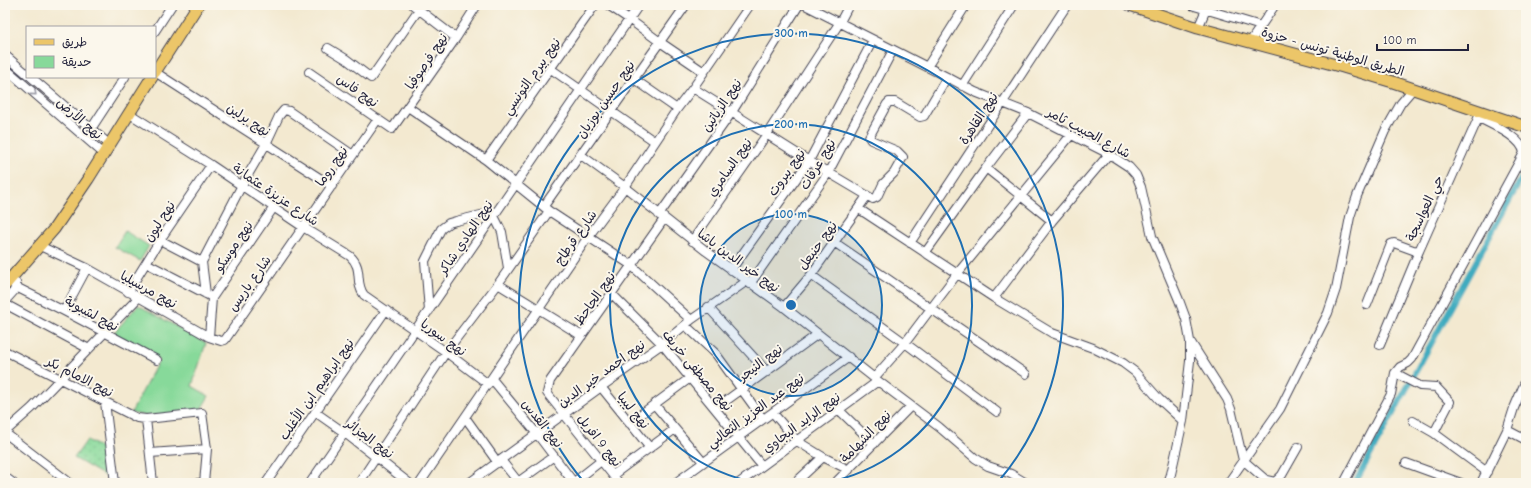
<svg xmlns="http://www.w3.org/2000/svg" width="1531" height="488" font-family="'Comic Neue','Playpen Sans Arabic',sans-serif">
  <defs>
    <pattern id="garden-dots" width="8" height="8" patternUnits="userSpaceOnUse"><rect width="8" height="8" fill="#87d99a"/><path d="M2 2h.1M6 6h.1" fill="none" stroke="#74ba86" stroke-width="1.8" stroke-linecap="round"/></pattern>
  </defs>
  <rect width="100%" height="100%" fill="#fbf7ec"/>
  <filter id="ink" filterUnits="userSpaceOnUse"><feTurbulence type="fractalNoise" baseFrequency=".025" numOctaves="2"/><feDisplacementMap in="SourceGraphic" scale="8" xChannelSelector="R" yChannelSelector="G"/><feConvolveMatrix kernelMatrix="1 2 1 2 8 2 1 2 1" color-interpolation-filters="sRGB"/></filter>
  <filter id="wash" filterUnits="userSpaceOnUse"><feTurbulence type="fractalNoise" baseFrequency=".012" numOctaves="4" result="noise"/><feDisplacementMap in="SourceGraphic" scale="16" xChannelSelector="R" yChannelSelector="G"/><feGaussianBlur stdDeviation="0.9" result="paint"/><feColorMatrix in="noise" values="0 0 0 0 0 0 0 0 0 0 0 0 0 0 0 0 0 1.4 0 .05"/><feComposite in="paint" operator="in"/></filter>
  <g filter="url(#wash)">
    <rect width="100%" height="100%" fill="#f3e9d0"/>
    <path fill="#87d99a" stroke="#547e6a" d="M125 231 149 246 140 261 115 247Z
      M138 305 206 343 192 386 209 396 200 411 146 416 131 413 159 360 113 334Z"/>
    <path fill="url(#garden-dots)" stroke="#547e6a" d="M87 440 107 451 105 476 74 458Z"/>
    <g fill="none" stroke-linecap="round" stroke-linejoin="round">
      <path stroke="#40abbf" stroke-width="6" d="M1355 483 1526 170"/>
    </g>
  </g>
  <g filter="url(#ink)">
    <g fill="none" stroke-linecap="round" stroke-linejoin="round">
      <g stroke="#414051" stroke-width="10">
        <path id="minor" d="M413 5 456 38
          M608 5 629 19 660 42 704 72
          M805 5 947 77 975 92 1028 113 1109 154 1129 167 1136 175 1141 187 1152 236 1179 300 1186 319 1190 341V361L1183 421 1171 474 1168 483
          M1191 5 1261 26
          M1198 28 1208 5
          M155 31 172 5
          M1250 42 1275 5
          M328 48 346 59 371 78 419 9
          M5 55 27 74
          M927 67 966 5
          M5 68 104 154
          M551 69 654 141
          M155 72 332 186
          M309 72 392 129 456 38 477 5
          M31 77 110 145
          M634 79 677 109
          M962 86 1014 5
          M693 88 809 161 873 199 877 197 883 184 894 173 903 157 897 151 871 140 869 137 887 104 889 102H895L920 117 924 116 947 77
          M408 107 486 160 549 211 631 265 691 320
          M130 114 211 165 303 227 350 256C364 269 354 282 364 295L446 352 488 384
          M91 129 125 77
          M581 155 625 187 706 251 784 307 878 381 939 427 975 458 988 466 1011 474 1026 483
          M486 160 595 5
          M986 168 1052 221
          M544 206 686 5
          M859 209 994 298 1052 333 1093 348 1123 363 1135 372 1159 399 1183 421
          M659 215 732 112 799 5
          M494 216 502 232 508 268
          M160 240 202 262
          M692 241 767 134 840 22 849 5
          M834 242 1026 374
          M910 243 1067 5
          M40 246 87 268 209 337 212 298
          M925 253 986 168 1028 113
          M146 263 208 295
          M731 270 809 161 873 40
          M811 275 905 343 997 412
          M498 284 582 336
          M750 284 828 173 893 50
          M16 287 64 311 157 360
          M128 292 160 240 211 165
          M206 294 202 262 242 185 266 144 279 116 284 110 289 111 353 155
          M612 294 662 344 762 466
          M212 298 274 207
          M994 298 1052 221 1109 154
          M5 301 14 291 16 283
          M5 304 89 349
          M1367 305 1391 244 1394 243 1413 250 1419 251 1480 114
          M708 307 767 372
          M784 307 811 275 867 196
          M64 311 87 268
          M429 311 425 261 441 229 449 223 456 221 497 211
          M685 325 716 354 763 419
          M209 337 221 341 225 340 378 119
          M1190 341 1227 399 1231 409 1243 460 1266 480 1275 482 1282 475 1298 447
          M1380 345 1419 251
          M5 351 137 418 146 419 202 413 207 449 204 483H198
          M1395 373 1420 386 1436 387 1450 402 1434 433
          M874 378 905 343 957 274 1071 135
          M492 379 537 434 574 483
          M601 387 650 448
          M105 402 115 483
          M654 404 703 462
          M716 408 818 334
          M839 410 874 444
          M315 412 345 433 409 483
          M773 413 797 441 823 457 849 470
          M465 417 498 463
          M146 419 153 483
          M1413 421 1434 433 1487 472
          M629 423 690 378
          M1507 430 1526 440
          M5 432 32 408 139 297
          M5 433 70 483
          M150 453 207 449
          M501 460 519 483
          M1406 463 1461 483
          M613 475 675 429
          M5 477 13 483
          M518 482 554 456
          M266 483 386 310
          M310 483 639 5
          M359 483 446 352 498 284 549 211
          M420 483 588 237 625 187 677 109 693 88 750 5
          M469 483 601 387 662 344 691 320 747 281
          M573 483 601 461
          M619 483 547 393 550 381 664 219
          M675 483 849 357
          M739 483 878 381
          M795 483 823 457
          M835 483 911 406
          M1228 483 1280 409 1328 313 1336 289 1350 217 1357 196 1385 131 1401 103 1413 89
          M1344 483 1391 394 1395 373 1400 367 1408 363 1412 359 1524 153C1522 137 1492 125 1479 118
          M1481 483 1507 430 1514 408 1526 380"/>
      </g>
      <g stroke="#414051" stroke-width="13">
        <path id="major" d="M1130 5 1198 28 1343 67 1393 82 1526 127
          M155 72 198 5
          M5 285 54 229 88 179 152 77"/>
      </g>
      <use href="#minor" stroke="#fff" stroke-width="8"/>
      <use href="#major" stroke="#ecc669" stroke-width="11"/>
    </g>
    <defs><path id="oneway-chevron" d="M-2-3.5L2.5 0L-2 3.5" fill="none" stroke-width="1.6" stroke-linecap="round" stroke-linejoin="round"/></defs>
    <use stroke="#9c9ca7" href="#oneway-chevron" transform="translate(34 93) rotate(41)"/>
  </g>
  <circle cx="791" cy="305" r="91" fill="#1f6fb2" fill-opacity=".12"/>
  <g fill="none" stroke="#1f6fb2" stroke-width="2">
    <circle cx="791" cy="305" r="91"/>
    <path d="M758 483A181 181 0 1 1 824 483"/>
    <path d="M584 482A272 272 0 1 1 998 482"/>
  </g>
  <g text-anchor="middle" stroke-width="4" stroke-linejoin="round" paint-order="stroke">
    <g font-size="13" fill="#22223b" stroke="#fbf7ec">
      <text transform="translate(1333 51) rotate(16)" y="5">الطريق الوطنية تونس - حزوة</text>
      <text transform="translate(426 61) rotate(-56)" y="5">نهج فرصوفيا</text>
      <text transform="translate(531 76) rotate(-55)" y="5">نهج بيرم التونسي</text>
      <text transform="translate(358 90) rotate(35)" y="5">نهج فاس</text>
      <text transform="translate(605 99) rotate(-55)" y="5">نهج حسين بوزيان</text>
      <text transform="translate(721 105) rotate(-56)" y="5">نهج الزياتين</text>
      <text transform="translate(80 118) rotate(41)" y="5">نهج الأرض</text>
      <text transform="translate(978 118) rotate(-57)" y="5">نهج القاهرة</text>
      <text transform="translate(249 119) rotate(33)" y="5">نهج برلين</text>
      <text transform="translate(1089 132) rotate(28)" y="5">شارع الحبيب ثامر</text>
      <text transform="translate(817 164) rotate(-59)" y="5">نهج عرفات</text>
      <text transform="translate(331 166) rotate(-55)" y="5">نهج روما</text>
      <text transform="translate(729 167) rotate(-55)" y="5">نهج السامري</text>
      <text transform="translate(786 172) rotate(-55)" y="5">نهج بيروت</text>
      <text transform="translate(276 194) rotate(34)" y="5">شارع عزيزة عثمانة</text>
      <text transform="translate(1424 208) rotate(-65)" y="5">حي العواسجة</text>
      <text transform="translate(159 221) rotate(-57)" y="5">نهح ليون</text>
      <text transform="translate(465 237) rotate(-56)" y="5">نهج الهادي شاكر</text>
      <text transform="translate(575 237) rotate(-55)" y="5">شارع قرطاج</text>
      <text transform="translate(817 245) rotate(-54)" y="5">نهج حنبعل</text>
      <text transform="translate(233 246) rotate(-56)" y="5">نهج موسكو</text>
      <text transform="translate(739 260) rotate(36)" y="5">نهج خير الدين باشا</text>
      <text transform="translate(249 283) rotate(-55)" y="5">شارع باريس</text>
      <text transform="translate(149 289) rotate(29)" y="5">نهج مرسيليا</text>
      <text transform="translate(594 298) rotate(-55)" y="5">نهج الجاحظ</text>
      <text transform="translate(92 313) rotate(28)" y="5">نهج لشبوبة</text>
      <text transform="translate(444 337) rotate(36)" y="5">نهج سوريا</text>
      <text transform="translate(760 362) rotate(-37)" y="5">نهج النيجر</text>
      <text transform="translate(698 370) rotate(50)" y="5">نهج مصطفى خريف</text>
      <text transform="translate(601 373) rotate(-36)" y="5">نهج احمد خير الدين</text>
      <text transform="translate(80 376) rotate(27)" y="5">نهج الامام بكر</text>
      <text transform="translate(316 389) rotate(-55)" y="5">نهج ابراهيم ابن الأغلب</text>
      <text transform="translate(634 410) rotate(51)" y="5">نهج ليبيا</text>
      <text transform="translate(755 410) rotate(-36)" y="5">نهج عبد العزيز الثعالبي</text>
      <text transform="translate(801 422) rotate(-36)" y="5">نهج الرايد البجاوي</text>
      <text transform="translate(543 423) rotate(52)" y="5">نهج القدس</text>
      <text transform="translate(865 436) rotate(-46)" y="5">نهج الشهامة</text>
      <text transform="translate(370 438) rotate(37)" y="5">نهج الجزائر</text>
      <text transform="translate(600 440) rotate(52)" y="5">نهج 9 افريل</text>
    </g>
  </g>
  <circle cx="791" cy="305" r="6" fill="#1f6fb2" stroke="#fbf7ec" stroke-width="2"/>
  <g font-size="12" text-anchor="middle" font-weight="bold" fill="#1f6fb2" stroke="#fbf7ec" stroke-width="4" stroke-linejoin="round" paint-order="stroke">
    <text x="791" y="37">300 m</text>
    <text x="791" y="128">200 m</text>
    <text x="791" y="218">100 m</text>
  </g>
  <rect width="1531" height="488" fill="none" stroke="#fbf7ec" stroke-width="20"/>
  <rect x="26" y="26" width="130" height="52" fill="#fbf7ec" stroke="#a4a2a5"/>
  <rect x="34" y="39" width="20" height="6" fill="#ecc669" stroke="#a4a2a5"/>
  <text x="62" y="46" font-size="12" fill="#22223b">طريق</text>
  <rect x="34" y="56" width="20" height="12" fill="#87d99a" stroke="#a4a2a5"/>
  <text x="62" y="66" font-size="12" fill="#22223b">حديقة</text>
  <path d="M1377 44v6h91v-6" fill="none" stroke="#22223b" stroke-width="2"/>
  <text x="1383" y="44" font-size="12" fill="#22223b" stroke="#fbf7ec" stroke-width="3" paint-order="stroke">100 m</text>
</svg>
